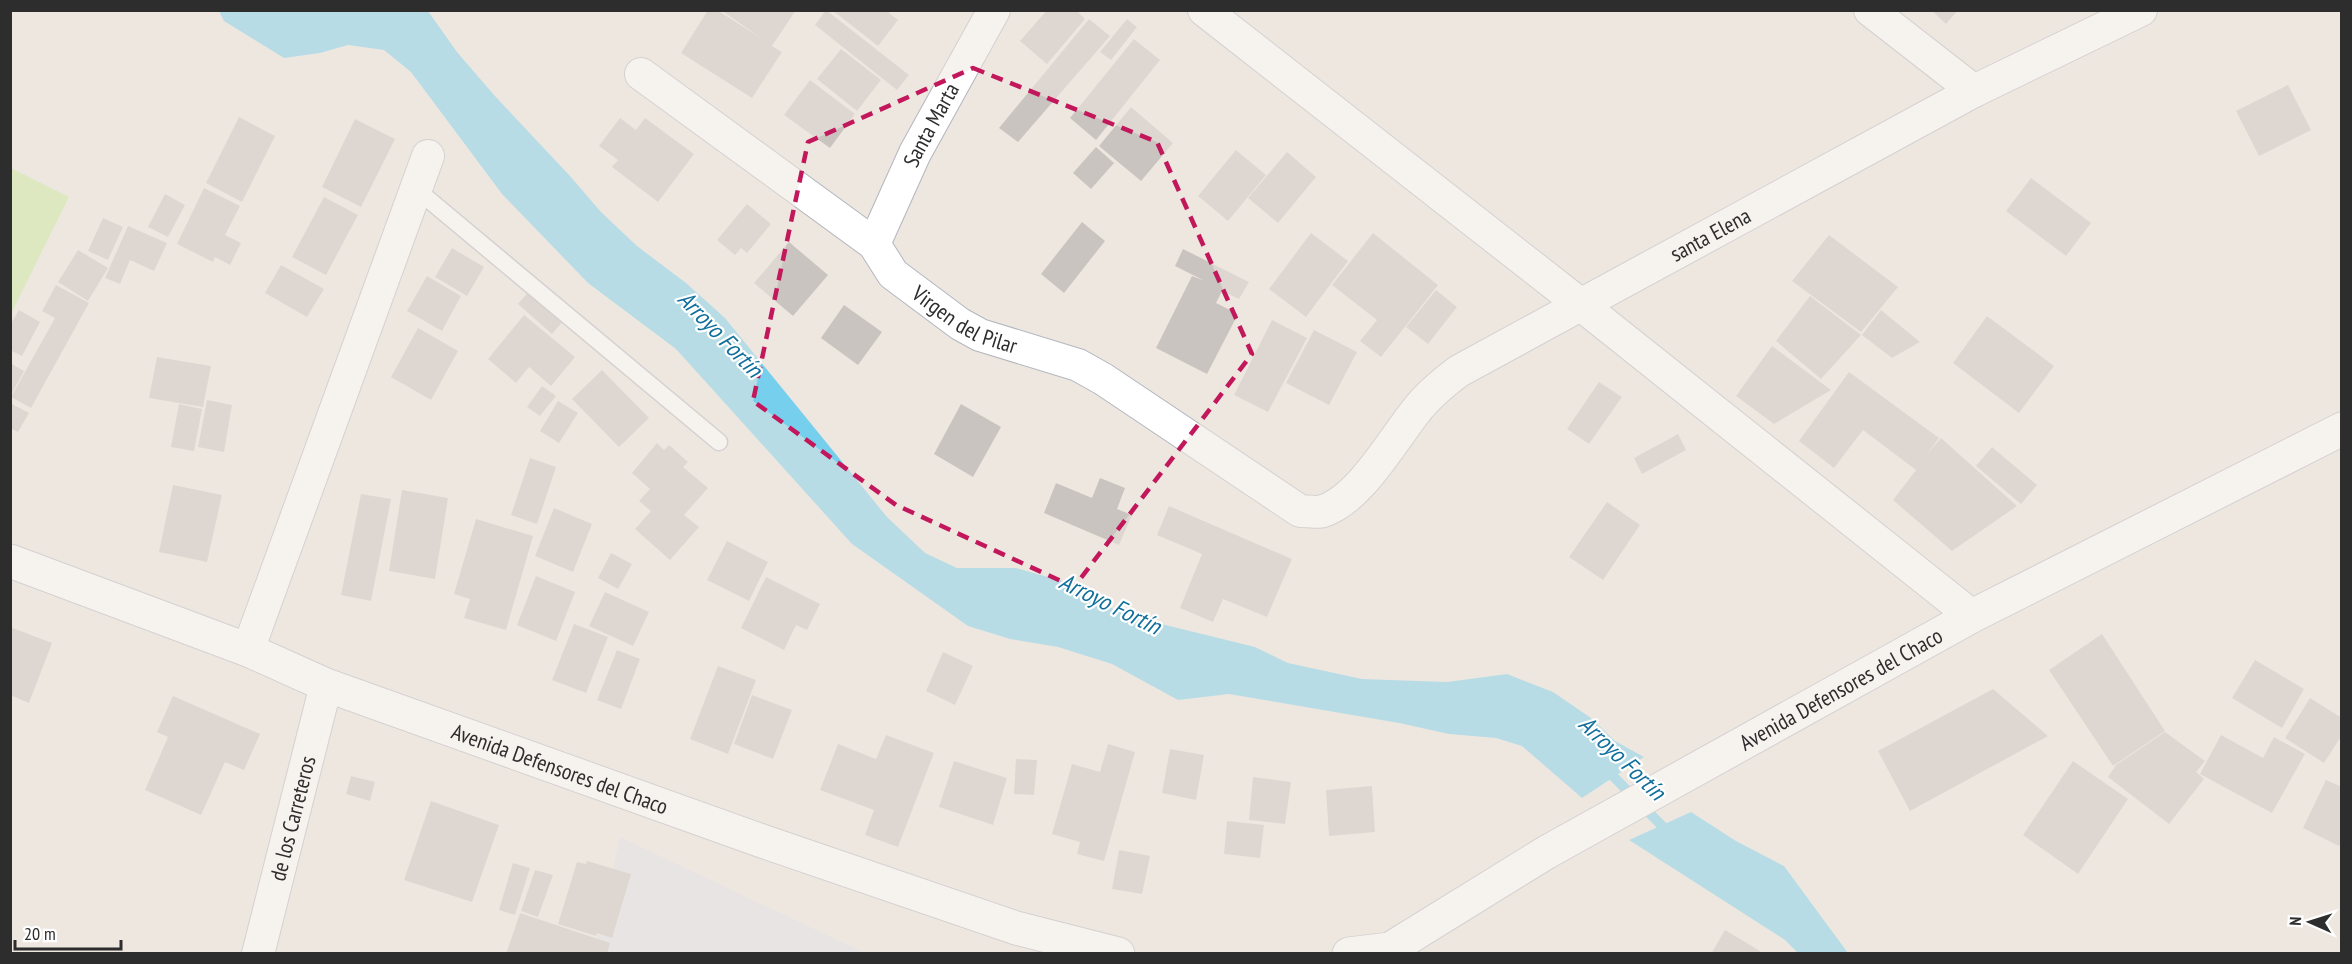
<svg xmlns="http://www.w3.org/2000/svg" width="2352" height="964" font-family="'PT Sans Narrow',sans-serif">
  <rect width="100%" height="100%" fill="#eee7e0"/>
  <path fill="#e1e0e7" d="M620 837 865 953 593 954Z"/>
  <path fill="#c9e99a" d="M11 168 69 197 11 314Z"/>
  <path fill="#76cfec" d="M219 11H428L457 52 494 95 570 176 601 212 637 246 686 283 725 318 887 517 925 553 957 568H1016L1062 581 1104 605 1133 617 1255 647 1288 663 1362 679 1447 682 1507 674 1553 692 1591 718 1615 741 1644 757 1582 798 1522 746 1496 738 1449 734 1399 723 1229 694 1178 700 1112 664 1058 647 1010 639 968 626 852 544 676 349 588 283 502 194 411 72 384 50 348 45 320 53 284 58 224 21Z
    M1691 812 1736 841 1784 866 1848 953H1798L1785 940 1629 840Z"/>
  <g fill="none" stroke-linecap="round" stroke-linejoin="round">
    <path stroke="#76cfec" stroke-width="10" d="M1604 767 1671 835"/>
  </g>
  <path fill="#c9c4bf" d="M708 10H717L761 38 721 10H796L772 46 782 52 752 98 681 53Z
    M826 10 909 75 897 90 815 25Z
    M832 10H891L889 13 898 20 878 46Z
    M1047 10H1076L1085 19 1047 64 1020 41Z
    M1931 10H1958L1946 24Z
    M1089 19 1110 36 1018 142 999 128Z
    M1127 19 1137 27 1111 60 1100 52Z
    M1134 39 1160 60 1096 140 1070 118Z
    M841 49 881 80 857 111 817 79Z
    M810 80 855 114 830 148 784 115Z
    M2288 85 2311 130 2259 156 2236 111Z
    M1131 107 1173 143 1141 181 1099 146Z
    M239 117 275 136 242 202 206 183Z
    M620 118 636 130 645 118 694 154 658 202 612 167 618 160 599 146Z
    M355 119 395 139 361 207 322 187Z
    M1096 147 1114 163 1091 189 1073 173Z
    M1236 150 1266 175 1228 221 1198 196Z
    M1287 152 1316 177 1278 223 1248 198Z
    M2031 178 2091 223 2066 256 2006 211Z
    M204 188 240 206 225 235 241 243 230 265 215 257 213 262 177 244Z
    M165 194 185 205 168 237 148 227Z
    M324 197 358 215 326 275 292 257Z
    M747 204 771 224 747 253 741 248 735 255 717 240Z
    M103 218 123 227 108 260 88 251Z
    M1082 222 1105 241 1064 293 1041 274Z
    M128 226 167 243 154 271 130 260 120 284 105 278Z
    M1311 233 1348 261 1306 317 1269 289Z
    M1373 233 1438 285 1381 357 1360 341 1377 320 1332 285Z
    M1829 235 1898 287 1861 332 1792 281Z
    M789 242 828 275 793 316 754 283Z
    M452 248 484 267 467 296 435 277Z
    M1183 249 1249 282 1239 299 1222 291 1216 303 1238 314 1207 374 1156 348 1192 276 1205 281 1175 266Z
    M78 250 108 268 88 301 58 282Z
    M281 265 324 289 307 317 265 293Z
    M427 276 461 296 442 331 407 311Z
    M56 285 89 303 31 408 11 397 55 318 42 311Z
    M531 289 564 320 552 334 518 304Z
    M1436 290 1457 307 1428 344 1406 327Z
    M1810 296 1861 335 1821 379 1776 341Z
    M844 305 882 332 858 365 821 338Z
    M19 310 40 322 22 356 10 350V325Z
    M1881 310 1920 342 1892 358 1862 335Z
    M524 315 575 357 551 386 529 367 516 383 488 359Z
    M1987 316 2054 366 2019 413 1953 363Z
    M1272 320 1307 338 1268 412 1234 395Z
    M418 328 458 351 431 400 391 377Z
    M1314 330 1357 352 1329 405 1286 383Z
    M1772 346 1831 390 1774 424 1736 396Z
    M157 357 211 366 203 407 149 398Z
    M10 363 24 371 10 397Z
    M602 370 649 418 619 447 572 399Z
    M1849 372 1939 438 1927 454 1941 438 2017 506 1952 551 1893 500 1916 470 1863 430 1834 468 1799 441Z
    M1599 382 1622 397 1589 444 1567 429Z
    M542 386 556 396 540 416 527 407Z
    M207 400 232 405 224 452 198 447Z
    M558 401 578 413 559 443 540 431Z
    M10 403 29 413 18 432 10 428Z
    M179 404 202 409 194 451 171 447Z
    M961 404 1001 427 973 477 934 454Z
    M1678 434 1686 450 1642 474 1634 458Z
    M657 443 664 450 669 445 688 462 683 467 708 488 684 515 699 527 670 560 635 529 651 511 639 501 650 489 632 473Z
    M1992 447 2037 485 2021 504 1976 466Z
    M530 458 556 467 537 524 511 515Z
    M1100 478 1125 488 1117 509 1132 515 1119 545 1044 513 1056 483 1092 498Z
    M173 485 222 495 207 562 159 552Z
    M402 490 448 498 435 579 389 571Z
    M361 494 391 499 371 601 341 595Z
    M1607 502 1640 525 1603 580 1569 557Z
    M1169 506 1292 559 1267 617 1223 599 1213 622 1180 608 1202 554 1157 535Z
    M554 508 592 524 573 572 535 556Z
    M476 519 533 536 506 630 464 618 470 599 454 594Z
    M727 541 768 562 749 601 707 580Z
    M611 553 632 564 618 589 598 578Z
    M536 576 575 592 556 641 517 625Z
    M766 577 820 604 807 630 796 625 784 650 741 628Z
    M605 592 649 612 633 646 589 626Z
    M574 624 608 637 586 693 552 680Z
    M10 627 52 643 29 703 10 695Z
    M2102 634 2165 731 2113 766 2049 670Z
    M617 650 640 659 621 709 597 700Z
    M943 652 973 666 955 705 926 691Z
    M2255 660 2304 689 2282 728 2232 698Z
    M718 666 756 680 728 754 690 739Z
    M1993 689 2048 736 1910 811 1878 751Z
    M752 695 792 710 773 759 734 744Z
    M173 696 260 734 244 770 225 762 201 815 145 790 168 737 157 732Z
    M2310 698 2342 718V735L2324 763 2285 738Z
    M2165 732 2205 761 2196 772 2204 779 2169 824 2108 777 2116 765Z
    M886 735 934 753 898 847 865 835 874 810 820 790 838 744 876 759Z
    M2221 735 2263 758 2274 737 2305 754 2272 813 2200 774Z
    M1108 744 1135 752 1104 861 1077 854 1080 842 1052 834 1072 764 1100 772Z
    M1170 749 1204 755 1196 800 1162 793Z
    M1016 759 1037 760 1034 795 1014 794Z
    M954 761 1007 778 993 825 939 807Z
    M2073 761 2128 799 2078 874 2023 835Z
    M351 776 375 782 370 801 346 794Z
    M1253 777 1291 782 1285 824 1249 820Z
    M2326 780 2342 787V840L2339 846 2303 828Z
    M1372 786 1375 832 1329 836 1326 790Z
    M431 801 499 825 472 902 404 880Z
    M1227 821 1264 825 1260 858 1224 854Z
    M1119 850 1150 856 1142 894 1112 889Z
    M587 861 631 874 612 938 597 933 596 936 558 924 577 862 586 864Z
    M513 863 530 868 515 915 499 910Z
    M535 870 553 875 538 917 521 911Z
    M520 913 610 943 607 954H506Z
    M1725 930 1760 951 1759 954H1711Z"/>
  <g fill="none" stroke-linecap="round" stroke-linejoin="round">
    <g stroke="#b3b6bf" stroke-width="19">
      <path id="lane" d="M416 189 719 442"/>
    </g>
    <g stroke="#b3b6bf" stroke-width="34">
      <g id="street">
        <path d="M1204 10 1580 304 1972 616"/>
        <path d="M1870 10 1974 91"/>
        <path id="s1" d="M641 74 874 244 893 274 960 324 980 335 1078 365 1103 379 1300 511C1307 511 1317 513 1323 511 1360 499 1392 441 1416 411 1428 395 1443 383 1459 371L1974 91 2141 10"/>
        <path id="s2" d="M874 244 915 153 994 10"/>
        <path d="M248 650 428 156"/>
        <path id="s3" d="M258 954 326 685"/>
      </g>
    </g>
    <g stroke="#b3b6bf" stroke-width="35">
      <g id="secondary">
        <path id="s4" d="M10 561 248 650 326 685 762 841 1016 928 1118 954"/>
        <path id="s5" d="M1349 954 1390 949 1547 852 1972 616 2342 429"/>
      </g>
    </g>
    <use href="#lane" stroke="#fff" stroke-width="16"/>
    <use href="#street" stroke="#fff" stroke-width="32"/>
    <use href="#secondary" stroke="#fff" stroke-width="33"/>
  </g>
  <path d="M0 0H2352V964H0ZM973 68 1157 142 1252 354 1074 587 896 505 753 401 808 142Z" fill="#eee7e0" fill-opacity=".55" fill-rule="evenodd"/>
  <path fill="none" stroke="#c2185b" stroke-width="4.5" stroke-dasharray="12 8" stroke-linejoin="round" d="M973 68 1157 142 1252 354 1074 587 896 505 753 401 808 142Z"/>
  <g text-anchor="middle" stroke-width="4.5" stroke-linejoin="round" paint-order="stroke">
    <g font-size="22" fill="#2d2d2d" stroke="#fff">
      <text dy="8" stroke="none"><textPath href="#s2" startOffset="132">Santa Marta</textPath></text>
      <text dy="8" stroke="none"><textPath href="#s1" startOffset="1305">santa Elena</textPath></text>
      <text dy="8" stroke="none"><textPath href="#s1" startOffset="410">Virgen del Pilar</textPath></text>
      <text dy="8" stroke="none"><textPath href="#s5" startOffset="562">Avenida Defensores del Chaco</textPath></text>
      <text dy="8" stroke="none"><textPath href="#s4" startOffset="588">Avenida Defensores del Chaco</textPath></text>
      <text dy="8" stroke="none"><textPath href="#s3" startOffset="140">de los Carreteros</textPath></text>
    </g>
    <g font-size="24" font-style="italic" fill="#116f9c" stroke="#fff">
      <text transform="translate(720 334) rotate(46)" y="8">Arroyo Fortín</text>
      <text transform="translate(1110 604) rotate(26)" y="8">Arroyo Fortín</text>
      <text transform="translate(1622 758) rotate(44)" y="8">Arroyo Fortín</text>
    </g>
  </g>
  <rect width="2352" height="964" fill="none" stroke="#2d2d2d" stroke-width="24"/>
  <g transform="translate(2310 922) rotate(273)" stroke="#ffffff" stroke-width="4.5" paint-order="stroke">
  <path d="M0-4.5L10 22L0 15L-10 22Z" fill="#2d2d2d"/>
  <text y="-9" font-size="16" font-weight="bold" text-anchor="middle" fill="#2d2d2d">N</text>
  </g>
  <path d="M15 940v9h106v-9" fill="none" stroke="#2d2d2d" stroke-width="3"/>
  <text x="24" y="940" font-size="18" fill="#2d2d2d" stroke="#ffffff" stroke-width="4.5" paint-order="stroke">20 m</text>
</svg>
